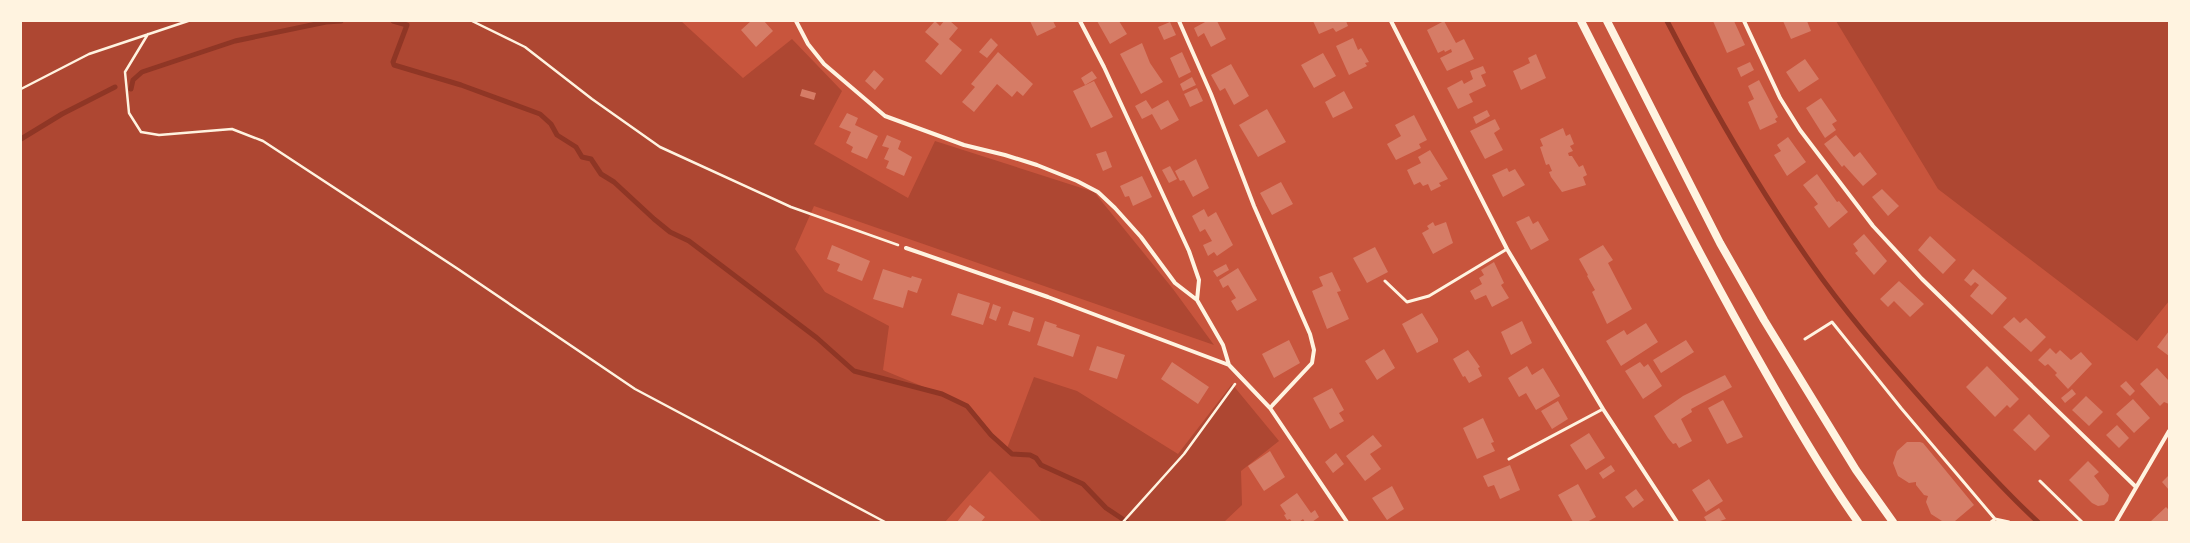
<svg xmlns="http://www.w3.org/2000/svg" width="2190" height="543" font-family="'Sofia Sans Condensed',sans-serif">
  <rect width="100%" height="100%" fill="#c8553d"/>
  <path fill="#ae4732" d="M21 21H681L743 78 792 39 842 91 814 144 908 198 935 141 1094 192 1173 289 1214 345 814 206 795 249 825 292 889 326 883 370 970 406 1006 451 1034 377 1077 391 1178 454 1232 384 1279 441 1241 471 1242 505 1224 522H1042L990 471 945 522H21Z
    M1836 21H2169V301L2137 341 1938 189Z"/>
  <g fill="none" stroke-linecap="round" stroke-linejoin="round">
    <path stroke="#8f3625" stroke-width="5" d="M393 21 407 25 393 62 394 65 461 85 540 114 551 124 557 135 576 147 582 157 591 159 601 174 614 182 654 219 670 232 689 241 817 338 854 371 942 394 967 406 991 435 1012 454 1030 455 1036 458 1041 465 1083 484 1106 508 1127 522
      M1667 21C1713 110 1764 199 1823 280 1859 329 1900 375 1940 420 1972 455 2003 490 2038 522
      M131 89 133 80 142 72 235 41 326 22 341 21
      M21 139 62 114 115 87"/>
  </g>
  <path fill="#d67c66" d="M751 21H764L773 31 756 47 741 30Z
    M935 21 940 26 944 21H950L958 28 949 39 962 50 941 75 925 61 939 44 925 32Z
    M1030 21H1053L1056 27 1037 36Z
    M1097 21H1119L1127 34 1110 44Z
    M1207 21H1217L1226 39 1211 47 1204 33 1198 37 1194 28Z
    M1313 21H1346L1348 26 1336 32 1333 28 1319 34Z
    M1444 21 1456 43 1464 39 1474 59 1447 71 1440 58 1452 52 1451 49 1445 52 1444 50 1438 53 1427 30Z
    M1713 21H1734L1745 45 1727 53Z
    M1783 21H1807L1811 31 1791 39Z
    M1170 22 1176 35 1164 40 1158 27Z
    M991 38 998 45 987 58 979 52Z
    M1353 38 1358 50 1361 48 1369 62 1365 63 1367 66 1349 75 1336 46Z
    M1142 43 1150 63 1163 82 1141 94 1120 54Z
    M998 52 1033 84 1023 96 1017 91 1012 97 997 84 974 112 962 102 975 87 971 84Z
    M1182 52 1191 72 1179 78 1170 58Z
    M1323 53 1336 76 1314 88 1301 65Z
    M1536 54 1546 78 1521 90 1513 71 1530 63 1528 58Z
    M1805 59 1819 79 1799 92 1786 72Z
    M1750 62 1754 70 1741 77 1737 68Z
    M1231 64 1249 96 1234 105 1225 88 1220 91 1211 75Z
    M1483 66 1486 73 1481 75 1486 86 1469 94 1473 102 1458 109 1447 88 1462 80 1464 84 1473 79 1470 71Z
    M874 70 884 79 875 90 865 81Z
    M1092 71 1097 78 1085 85 1081 78Z
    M1192 77 1196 85 1183 91 1180 84Z
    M1759 80 1778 117 1775 119 1777 122 1760 130 1748 102 1754 99 1748 86Z
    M1094 81 1113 117 1091 128 1073 91Z
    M1197 88 1203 101 1190 107 1184 94Z
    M802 89 816 93 814 100 800 96Z
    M1344 91 1353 108 1333 118 1325 102Z
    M1821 98 1837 121 1832 124 1836 130 1825 138 1806 108Z
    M1146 100 1152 109 1168 100 1179 120 1161 130 1152 114 1142 119 1135 106Z
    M1267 109 1286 142 1258 157 1239 125Z
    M1487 110 1490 116 1476 124 1473 117Z
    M847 113 858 118 855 125 878 136 867 159 851 152 853 147 846 143 851 132 839 127Z
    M1414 115 1427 140 1419 144 1421 148 1396 160 1387 144 1401 136 1395 125Z
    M1495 119 1500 129 1494 133 1503 150 1485 159 1470 131Z
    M1563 128 1566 136 1570 134 1574 144 1570 146 1573 151 1568 153 1569 156H1572L1579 167 1583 165 1587 175 1583 177 1586 185 1562 192 1551 177 1549 172 1552 171 1549 164 1546 165 1540 147 1543 146 1540 139Z
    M887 135 901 141 898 149 912 157 904 176 886 168 889 161 884 159 889 148 882 146Z
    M1836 135 1854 157 1860 152 1877 174 1863 186 1844 165 1842 167 1824 144Z
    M1788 137 1806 162 1787 176 1774 155 1781 151 1777 145Z
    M1430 150 1448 179 1439 183 1441 186 1431 191 1428 184 1423 186 1420 182 1414 185 1407 170 1421 163 1418 157Z
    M1106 151 1112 167 1103 171 1096 154Z
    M1196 159 1209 188 1193 197 1184 180 1180 181 1175 171Z
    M1170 166 1177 179 1169 183 1162 170Z
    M1507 168 1509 172 1515 169 1525 185 1503 197 1492 175Z
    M1817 174 1837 202 1839 201 1848 212 1829 228 1814 207 1818 204 1803 185Z
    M1142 176 1152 197 1133 206 1129 196 1125 197 1120 186Z
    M1281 182 1293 204 1272 215 1260 193Z
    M1882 189 1899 206 1888 216 1872 197Z
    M1204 209 1208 217 1216 212 1233 245 1217 256 1214 252 1208 256 1203 245 1212 241 1205 229 1200 232 1192 216Z
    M1529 216 1533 224 1538 221 1549 240 1531 250 1516 222Z
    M1433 222 1435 226 1446 222 1453 243 1433 254 1422 233 1429 229 1427 226Z
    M1864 234 1887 261 1874 275 1855 253 1858 251 1853 244Z
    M1930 236 1956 260 1943 274 1918 250Z
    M832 245 870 261 862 281 837 271 840 264 827 259Z
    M1603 245 1613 260 1608 263 1632 309 1607 324 1592 292 1595 290 1587 276 1588 275 1579 259Z
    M1375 247 1388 272 1367 283 1353 258Z
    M1494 262 1504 283 1501 285 1509 298 1492 307 1486 295 1475 300 1470 291 1482 284 1479 278 1484 275 1481 270Z
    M1226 264 1229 270 1217 277 1213 271Z
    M1238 268 1257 300 1237 311 1231 301 1236 298 1228 285 1223 288 1219 280Z
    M883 269 911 278 912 276 922 279 917 293 908 290 903 308 873 299Z
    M1973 269 2007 298 1992 315 1970 296 1979 285 1975 282 1971 286 1964 280Z
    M1332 272 1341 291 1337 292 1349 319 1327 329 1312 291 1323 286 1319 277Z
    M1899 281 1924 304 1910 317 1894 301 1888 307 1880 299Z
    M958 293 990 303 983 325 951 315Z
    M993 304 1001 307 996 321 989 318Z
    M1013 311 1034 318 1030 332 1008 325Z
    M1422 313 1438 339V342L1417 353 1402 324Z
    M2014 317 2020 323 2026 318 2046 337 2031 352 2003 327Z
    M1045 321 1057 325 1056 327 1080 335 1073 357 1037 345Z
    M1522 321 1532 343 1511 355 1501 332Z
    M1646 323 1658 342 1621 366 1606 341 1624 330 1627 335Z
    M2169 331V356L2157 347Z
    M1289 340 1300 363 1274 378 1262 354Z
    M1686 340 1694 352 1661 373 1653 360Z
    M1097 346 1125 355 1117 379 1089 370Z
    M2050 348 2056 354 2060 350 2071 360 2081 352 2092 364 2068 389 2055 375 2057 373 2048 364 2045 366 2038 360Z
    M1384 349 1395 368 1377 380 1365 361Z
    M1468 350 1480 367 1478 368 1482 376 1469 383 1465 376 1463 377 1453 359Z
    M1172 362 1209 387 1198 404 1161 379Z
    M1640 362 1644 367 1648 364 1662 386 1643 399 1625 371Z
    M1527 366 1532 375 1543 368 1560 396 1536 410 1526 393 1519 397 1508 378Z
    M1987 366 2019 399 2010 408 2007 405 1995 417 1966 387Z
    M2157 368 2169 381V404L2164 402 2160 406 2140 384Z
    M1725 375 1732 387 1691 409 1692 412 1681 419 1692 441 1679 448 1676 443 1673 444 1668 438 1654 416 1683 396Z
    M2126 381 2135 391 2130 396 2120 386Z
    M1332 388 1344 410 1339 413 1344 421 1330 429 1313 398Z
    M2072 389 2076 394 2065 403 2061 398Z
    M2086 396 2103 412 2089 426 2072 410Z
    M2133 399 2150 418 2134 433 2116 414Z
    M1723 400 1743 437 1727 444 1708 408Z
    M1558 401 1568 419 1552 429 1541 411Z
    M2029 414 2050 436 2035 451 2013 430Z
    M1483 418 1494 442 1491 443 1495 451 1477 459 1463 428Z
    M2117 425 2129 438 2119 448 2106 435Z
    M1589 433 1605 458 1586 470 1570 445Z
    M1373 435 1382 446 1370 454 1381 469 1365 481 1346 456Z
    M1907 442H1920L1923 443 1974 505 1955 521H1942L1931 514 1926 502 1928 496 1924 495 1916 485V482L1909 483 1898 476 1893 463 1897 451Z
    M1270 451 1285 477 1264 491 1248 466Z
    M1336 453 1344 464 1333 473 1325 462Z
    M2088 461 2099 472 2094 476 2109 495 2108 501 2104 505 2098 506 2092 503 2069 480Z
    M1510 465 1520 490 1500 499 1494 485 1488 487 1483 476Z
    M1611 465 1615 471 1603 479 1599 473Z
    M2169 475V490L2162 482Z
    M1709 479 1723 501 1706 512 1692 490Z
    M1578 484 1596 517 1587 522H1573L1558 495Z
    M1392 486 1404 509 1387 520 1372 498Z
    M1636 489 1644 500 1633 508 1625 497Z
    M1297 493 1311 513 1315 510 1319 517 1312 522H1305L1303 519 1299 522H1292L1290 519 1287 520 1284 515 1286 514 1280 505Z
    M970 505 985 517 981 522H957Z
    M2166 507 2169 510V522H2150Z
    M1719 508 1726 519 1717 522H1707L1704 517Z"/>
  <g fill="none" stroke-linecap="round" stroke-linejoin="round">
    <path stroke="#fff3e0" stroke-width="2.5" d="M472 21 525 47 592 99 660 147 791 207 898 245
      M148 34 125 72 129 113 141 132 159 135 232 129 263 141 458 269 635 389 885 522
      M21 89 89 54 188 21
      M1123 522 1184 454 1235 384"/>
    <path stroke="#fff3e0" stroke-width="3" d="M1385 281 1407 302 1429 296 1507 249
      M1805 339 1832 322 1901 408 1995 519
      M1509 459 1603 409
      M2040 481 2082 522
      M1991 522 1995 519 2009 522"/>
    <path stroke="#fff3e0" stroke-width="4" d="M796 21 808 44 824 64 885 116 964 145 1005 155 1037 165 1077 181 1098 192 1115 208 1141 237 1175 283 1197 300 1223 345 1229 365 1270 408 1347 522
      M1080 21 1104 67 1189 251 1199 280 1197 300
      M1179 21 1211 94 1254 206 1310 334 1314 350 1312 363 1270 408
      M1391 21 1507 249 1603 409 1677 522
      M1744 21 1780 98 1800 130 1873 226 1922 279 2136 487
      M906 248 1048 297 1229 365
      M2116 522 2169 431"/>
    <path stroke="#fff3e0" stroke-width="8" d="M1581 21C1641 139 1700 258 1766 373 1795 424 1824 474 1858 522
      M1607 21 1720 243 1764 320 1856 470 1893 522"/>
  </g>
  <rect width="2190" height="543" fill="none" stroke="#fff3e0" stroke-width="44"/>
</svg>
